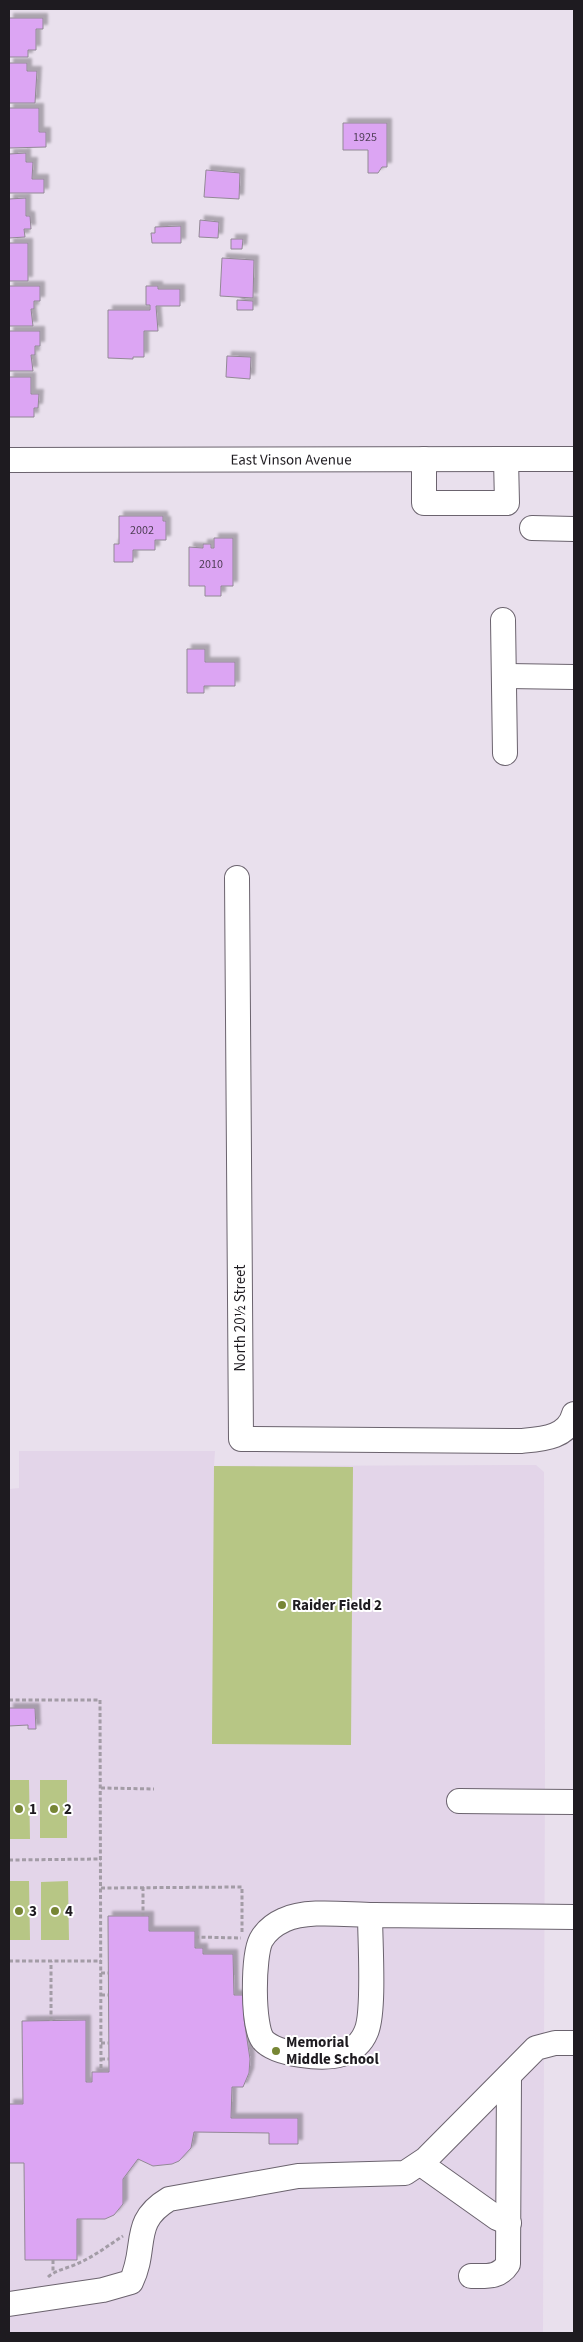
<svg xmlns="http://www.w3.org/2000/svg" width="583" height="2342" font-family="'Source Sans 3',sans-serif">
  <defs>
    <filter id="shadow"><feDropShadow dx="4.5" dy="-4.5" stdDeviation="1" flood-color="#0004"/></filter>
  </defs>
  <rect width="100%" height="100%" fill="#e9e0ed"/>
  <path fill="#e3d5e9" d="M19 1451H215L214 1466 536 1465 544 1472 545 1770 543 2333H9V1489L19 1488Z"/>
  <path fill="#b7c685" d="M214 1466 353 1467 351 1745 212 1744Z
    M9 1780H29L30 1839H9Z
    M40 1780H67V1838H40Z
    M9 1881H29L30 1940H9Z
    M68 1881 69 1940H41V1882Z"/>
  <path fill="#dca5f3" stroke="#928995" filter="url(#shadow)" d="M9 18H43V29H36V50H28V57H9Z
    M9 63H27V71H37L35 103H9Z
    M9 108H39V132H46V147L9 148Z
    M343 123H387V167H382L378 173H368V150H343Z
    M26 153V162H33L32 179H44V193H9V154Z
    M206 170 240 173 239 199 204 197Z
    M26 198V216H30L31 229H24L25 237 9 238V199Z
    M200 220 219 222 218 238 199 237Z
    M181 226V243H152L151 233H155V227Z
    M231 239H243L242 249H231Z
    M9 243H28V281H9Z
    M222 258 254 260 253 298 220 296Z
    M9 286H40V301H34V309H31L33 326H9Z
    M146 286H158V289H180V306H156L158 331H144V357H133V359L108 358V310H150V305H146Z
    M237 300 253 301V310H237Z
    M9 331H40V346H35V355H31L33 371H9Z
    M227 356 251 357 250 379 226 377Z
    M9 377H31V394H39L38 408H34V417H9Z
    M119 516H163V521H166V540H155V550H133V562H114V544H119Z
    M214 538H233V586H221V596H205V586H189V547L203 548V544H211V548H214Z
    M187 649H205V662H235V686H204V693H187Z
    M9 1708H35L36 1729H28V1725L9 1726Z
    M108 1916H149V1931H195V1948H203V1954H233L234 1995H246L244 2019 250 2059 249 2073 243 2087H232L231 2118H298V2144H269V2133L194 2132 191 2148 179 2161 172 2164 153 2166 138 2159 123 2179V2204L114 2215 105 2219H77V2260H25L24 2163H9V2104H23L22 2021 86 2020V2082H92V2072H109Z"/>
  <g fill="none" stroke-linecap="round" stroke-linejoin="round">
    <g stroke="#6b636e" stroke-width="26">
      <g id="minor">
        <path d="M424 459V503H507L506 459"/>
        <path id="s1" d="M9 460 574 459"/>
        <path d="M532 528 574 529"/>
        <path d="M503 620 505 753"/>
        <path d="M505 676 574 677"/>
        <path d="M237 878 241 1439 521 1441C542 1439 568 1438 574 1414"/>
        <path d="M459 1801 574 1802"/>
        <path d="M370 1915C370 1940 375 2013 366 2032 362 2042 353 2051 342 2054 324 2060 276 2055 263 2040 252 2026 253 1956 261 1940 266 1931 275 1924 284 1920 307 1909 348 1915 374 1915 441 1916 507 1916 574 1917"/>
        <path d="M421 2164 497 2218 509 2223"/>
        <path d="M471 2276C487 2276 499 2278 508 2264L509 2076"/>
        <path d="M9 2304 103 2290 131 2282C148 2247 130 2222 169 2199L298 2176 405 2173 426 2159 536 2048 555 2043H574"/>
      </g>
    </g>
    <path stroke="#a39ca6" stroke-width="3" stroke-dasharray="4 2.5" stroke-linecap="butt" d="M9 1700H100L101 2072
      M101 1788 154 1789
      M9 1860 101 1859
      M143 1887V1916
      M101 1888 242 1887V1933
      M195 1937 241 1938
      M9 1961H101
      M101 1973H108
      M101 1995H108
      M51 2021V1961
      M101 2043H109
      M101 2059H109
      M53 2260V2272
      M48 2277C57 2269 70 2268 81 2262 96 2255 109 2245 123 2236"/>
    <use href="#minor" stroke="#fff" stroke-width="24"/>
  </g>
  <g fill="#778635" stroke="#fff" stroke-width="2">
    <circle cx="282" cy="1605" r="5"/>
    <circle cx="19" cy="1809" r="5"/>
    <circle cx="54" cy="1809" r="5"/>
    <circle cx="19" cy="1911" r="5"/>
    <circle cx="55" cy="1911" r="5"/>
    <circle cx="276" cy="2051" r="5"/>
  </g>
  <g text-anchor="middle" stroke-width="4" stroke-linejoin="round" paint-order="stroke">
    <g font-size="12" fill="#4e3e55">
      <text x="365" y="141">1925</text>
      <text x="142" y="534">2002</text>
      <text x="211" y="568">2010</text>
    </g>
    <g font-size="15" fill="#1e1b20" stroke="#fff">
      <text dy="5" stroke="none"><textPath href="#s1" startOffset="282">East Vinson Avenue</textPath></text>
      <text transform="translate(240 1318) rotate(-90)" y="5">North 20½ Street</text>
    </g>
    <g font-size="15" font-weight="bold" fill="#1e1b20" stroke="#fff" text-anchor="start">
      <text x="292" y="1610">Raider Field 2</text>
      <text x="29" y="1814">1</text>
      <text x="64" y="1814">2</text>
      <text x="29" y="1916">3</text>
      <text x="65" y="1916">4</text>
      <text x="286" y="2047">Memorial<tspan x="286" dy="17">Middle School</tspan></text>
    </g>
  </g>
  <rect width="583" height="2342" fill="none" stroke="#1e1b20" stroke-width="20"/>
</svg>
